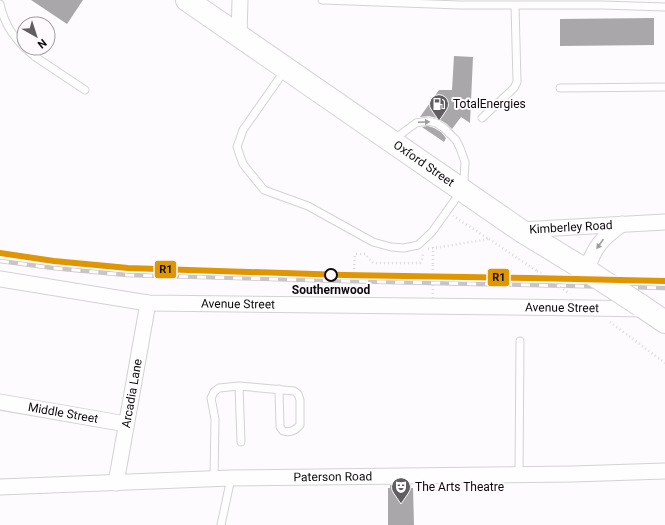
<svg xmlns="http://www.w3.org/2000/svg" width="665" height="525" font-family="Roboto,sans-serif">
  <rect width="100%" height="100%" fill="#fdfbfd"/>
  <path fill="#a9a7a9" d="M31 0H83L67 24Z
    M654 18V45L560 46V19Z
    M454 56 473 57 470 123 461 117 452 129 447 124 437 118 429 116 420 117 439 90H452Z
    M428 126 434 128 441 132 446 138 444 142 422 127Z
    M390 485H411V488H413L414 525H388V488H390Z"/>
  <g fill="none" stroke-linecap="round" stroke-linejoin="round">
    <g stroke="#d4d2d4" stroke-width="9">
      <path id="service" d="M322 0 459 5H602L665 7
        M0 4C4 22 11 34 24 47
        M25 48 34 56 85 90
        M285 70 243 130 237 147 243 164 264 190 308 206 373 242 391 247 404 248 418 245 432 232 462 190 464 181 465 162 460 148 456 140 444 128 436 123 428 121 416 123 393 140
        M560 88 665 87
        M482 118 514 88 517 82 515 5
        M239 386 241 442
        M519 474 520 341
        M214 479 215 419 211 398 214 392 219 388 239 386 294 391 298 394 300 400V425C295 431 290 433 283 431L280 427 279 389
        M221 525 231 478"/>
    </g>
    <g stroke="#d4d2d4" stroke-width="17">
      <g id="minor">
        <path d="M239 36 240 0"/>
        <path id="s1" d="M520 230 665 222"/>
        <path d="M587 270C594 247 602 238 622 224"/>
        <path id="s2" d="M0 279 148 303 590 308 645 309"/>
        <path id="s3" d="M0 402 126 424"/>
        <path id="s4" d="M116 483 148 303"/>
        <path id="s5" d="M0 487 231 478 573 474 665 471"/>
      </g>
    </g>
    <g stroke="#d4d2d4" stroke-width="24">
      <g id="primary">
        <path id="s6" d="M187 0 520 230 592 274"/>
        <path d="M640 305 665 322"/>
      </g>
    </g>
    <path stroke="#dbdbdb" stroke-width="2.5" stroke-dasharray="1 3" stroke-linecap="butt" d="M489 239 537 271
      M433 247V265
      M428 249 489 239 453 216
      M354 269 355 254H365L373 263H420L422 260 423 253
      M610 322 665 363"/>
    <use href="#service" stroke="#fffeff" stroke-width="7"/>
    <use href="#minor" stroke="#fffeff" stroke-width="15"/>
    <use href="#primary" stroke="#fffeff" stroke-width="22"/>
    <g stroke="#c7c5c7" stroke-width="4.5">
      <path id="rail" d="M0 261 53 268 127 275 343 281 665 288"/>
    </g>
    <use href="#rail" stroke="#fefafe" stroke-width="3" stroke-dasharray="9" stroke-linecap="butt"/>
    <g stroke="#d4d2d4" stroke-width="24" stroke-linecap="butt">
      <path id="primary-bridge" d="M592 274 640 305"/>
    </g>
    <path stroke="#dbdbdb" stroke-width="2.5" stroke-dasharray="1 3" stroke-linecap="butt" d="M537 271 570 294
      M433 298V265"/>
    <use href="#primary-bridge" stroke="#fffeff" stroke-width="22"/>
    <g stroke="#fefafe" stroke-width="9">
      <path id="rail-1" d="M0 253 54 261 128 268 344 275 530 278 665 281"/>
    </g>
    <use href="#rail-1" stroke="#e09601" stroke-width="6"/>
  </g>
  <defs><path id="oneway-solid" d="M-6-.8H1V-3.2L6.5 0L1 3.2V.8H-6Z"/></defs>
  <g fill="#9e9c9e">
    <use href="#oneway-solid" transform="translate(424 122) rotate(-2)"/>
    <use href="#oneway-solid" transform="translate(600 244) rotate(125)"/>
  </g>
  <defs>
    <g id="fuel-pin" transform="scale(1)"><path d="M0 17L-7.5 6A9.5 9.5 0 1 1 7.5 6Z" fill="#615e61" stroke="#fefafe"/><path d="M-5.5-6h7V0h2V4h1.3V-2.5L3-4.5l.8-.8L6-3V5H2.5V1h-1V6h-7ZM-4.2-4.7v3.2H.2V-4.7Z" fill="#fff"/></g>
    <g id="theatre-pin" transform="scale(1)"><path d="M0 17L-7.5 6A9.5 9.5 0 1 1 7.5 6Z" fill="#615e61" stroke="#fefafe"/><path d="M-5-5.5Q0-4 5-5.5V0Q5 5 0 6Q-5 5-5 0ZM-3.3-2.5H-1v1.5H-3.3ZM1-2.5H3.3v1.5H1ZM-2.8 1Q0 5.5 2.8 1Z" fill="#fff"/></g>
  </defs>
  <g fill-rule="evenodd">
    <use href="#fuel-pin" x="439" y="104"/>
    <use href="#theatre-pin" x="401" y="487"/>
  </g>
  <circle fill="#fefafe" stroke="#0d0a0d" stroke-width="2" cx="331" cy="275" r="6"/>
  <g text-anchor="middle" stroke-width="4" stroke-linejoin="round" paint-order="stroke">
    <g font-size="12" fill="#0d0a0d" stroke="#fefafe" text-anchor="start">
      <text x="453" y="108">TotalEnergies</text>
      <text x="415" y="491">The Arts Theatre</text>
    </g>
    <g font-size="12" fill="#0d0a0d" stroke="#fefafe">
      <text dy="4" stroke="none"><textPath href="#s6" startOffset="288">Oxford Street</textPath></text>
      <text dy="4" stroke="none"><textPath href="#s1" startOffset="51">Kimberley Road</textPath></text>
      <text dy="4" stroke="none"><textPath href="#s2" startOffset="240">Avenue Street</textPath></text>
      <text dy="4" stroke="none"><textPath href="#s2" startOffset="564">Avenue Street</textPath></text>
      <text dy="4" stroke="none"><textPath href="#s4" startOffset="91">Arcadia Lane</textPath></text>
      <text dy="4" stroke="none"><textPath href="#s3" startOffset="64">Middle Street</textPath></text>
      <text dy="4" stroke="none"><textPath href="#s5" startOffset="333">Paterson Road</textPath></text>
    </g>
    <g font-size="12" font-weight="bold" fill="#0d0a0d" stroke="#fefafe">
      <text x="331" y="294">Southernwood</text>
    </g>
  </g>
  <g stroke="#fefafe" stroke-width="1.5">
    <rect x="154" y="260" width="23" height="19" rx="4" fill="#e09601"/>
    <rect x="487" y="268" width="23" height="19" rx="4" fill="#e09601"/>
  </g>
  <g font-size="11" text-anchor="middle" font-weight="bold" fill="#111">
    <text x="166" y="273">R1</text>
    <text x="499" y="281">R1</text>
  </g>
  <g transform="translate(36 36) rotate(141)"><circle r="19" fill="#fefafe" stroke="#9e9a9e"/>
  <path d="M0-3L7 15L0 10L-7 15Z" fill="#615e61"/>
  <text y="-6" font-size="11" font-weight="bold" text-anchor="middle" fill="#0d0a0d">N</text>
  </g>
</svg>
